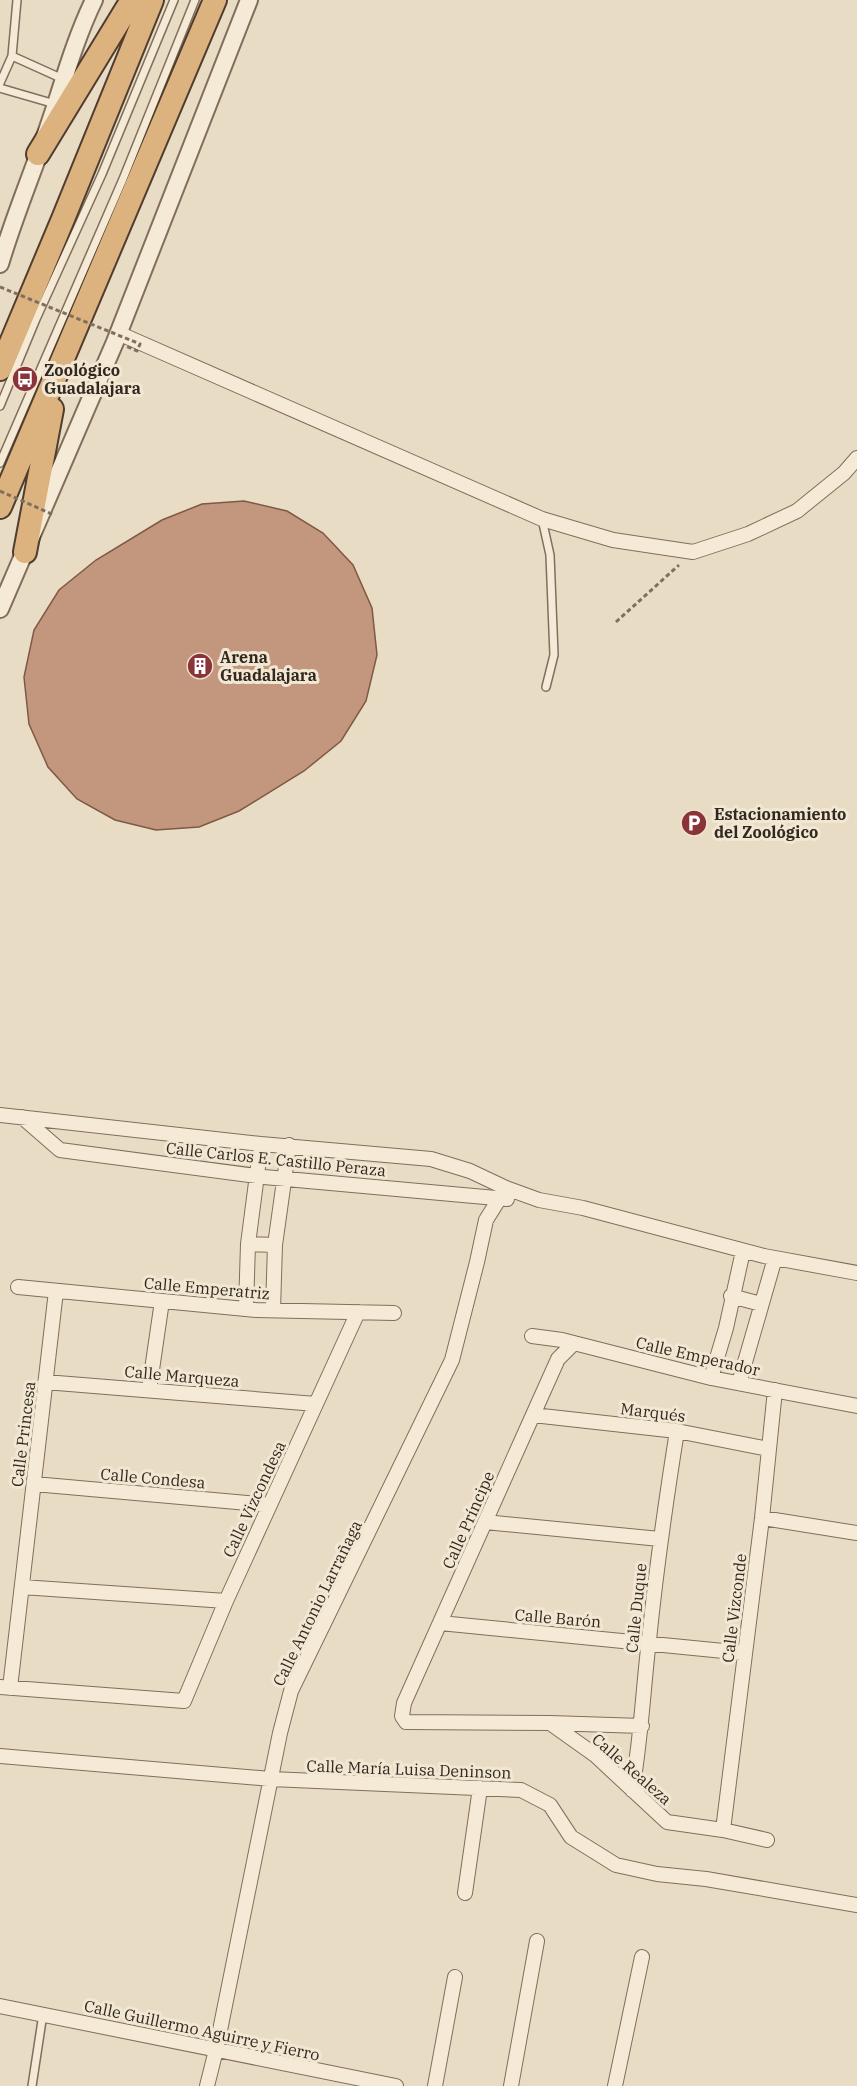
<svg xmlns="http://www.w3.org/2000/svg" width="857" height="2086" font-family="'IBM Plex Serif',serif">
  <rect width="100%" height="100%" fill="#e9dcc4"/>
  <path fill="#c3977e" stroke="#7e5945" stroke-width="1.5" d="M244 501 287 511 323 533 353 565 372 608 377 655 366 701 341 741 304 771 239 811 199 827 156 830 115 820 77 799 48 767 29 724 24 677 34 630 59 590 96 560 162 520 202 504Z"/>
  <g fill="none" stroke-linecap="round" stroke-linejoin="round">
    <g stroke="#816e5d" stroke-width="10">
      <path id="service" d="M12 56 63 79
        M0 83 12 56 17 0
        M0 88 55 104
        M0 406 36 319 102 174 174 0
        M0 463 123 179 195 0
        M542 519 550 555 554 655 546 687
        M32 2086 43 2014"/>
    </g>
    <g stroke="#816e5d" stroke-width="16">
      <path id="minor" d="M118 333 542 519 613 540 693 552 748 534 797 511 844 473 857 458
        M0 1115 261 1144 431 1159 470 1171 506 1188 539 1200 583 1208 764 1256 857 1273
        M22 1117 60 1150 264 1177 507 1199
        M248 1244 275 1245
        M18 1287 256 1310 394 1313
        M731 1296 761 1304
        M246 1308 248 1244 261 1144
        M273 1310 275 1245 289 1145
        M532 1336 562 1340 711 1378 857 1406
        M574 1343 558 1359 404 1703 402 1716 406 1722 550 1723 642 1726
        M711 1378 726 1328 743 1251
        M45 1382 316 1404
        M739 1383 775 1258
        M149 1390 162 1301
        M533 1415 677 1431 768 1449
        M34 1484 269 1505
        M762 1518 857 1533
        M485 1522 660 1539
        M22 1587 226 1601
        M440 1623 744 1653
        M0 1687 184 1701 226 1601 358 1312
        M10 1688 56 1291
        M550 1723 595 1755 667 1822 723 1830 767 1840
        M0 1756 271 1779 521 1790 550 1805 571 1837 616 1865 657 1874 706 1879 857 1905
        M632 1790C641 1740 643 1690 649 1640 656 1570 666 1500 677 1431
        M723 1830 762 1518 775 1390
        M465 1893 480 1788
        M0 2006 396 2086
        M207 2086 216 2050 280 1733 291 1691 452 1360 477 1262 486 1220 506 1188
        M435 2086 455 1977
        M511 2086 537 1941
        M615 2086 642 1957"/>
    </g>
    <g stroke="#816e5d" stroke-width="20">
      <path id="tertiary" d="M0 264C16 210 39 158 56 104 67 69 78 33 94 0
        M0 609 115 342 249 0"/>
    </g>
    <g stroke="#503d30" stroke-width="26">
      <path id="trunk" d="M38 154 132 0
        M0 369 63 219 152 0
        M0 507 215 0
        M25 552 52 409"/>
    </g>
    <path stroke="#816e5d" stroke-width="3" stroke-dasharray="4.5 3" stroke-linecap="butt" d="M616 622 679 565"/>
    <use href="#service" stroke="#f5ead6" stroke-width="7"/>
    <use href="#minor" stroke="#f5ead6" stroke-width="14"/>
    <use href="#tertiary" stroke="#f5ead6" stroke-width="16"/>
    <use href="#trunk" stroke="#dcb37f" stroke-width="22"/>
    <path stroke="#816e5d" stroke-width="3" stroke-dasharray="4.5 3" stroke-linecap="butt" d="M0 287 140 344 137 351 126 346
      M0 491 54 515"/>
  </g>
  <defs>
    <g id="bus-disc" transform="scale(1.35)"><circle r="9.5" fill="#8a3338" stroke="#f1e7d3"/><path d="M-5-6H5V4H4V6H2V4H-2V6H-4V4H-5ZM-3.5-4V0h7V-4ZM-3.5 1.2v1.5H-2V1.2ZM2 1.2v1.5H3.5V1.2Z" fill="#fff"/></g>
    <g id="building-disc" transform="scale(1.35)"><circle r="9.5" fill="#8a3338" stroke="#f1e7d3"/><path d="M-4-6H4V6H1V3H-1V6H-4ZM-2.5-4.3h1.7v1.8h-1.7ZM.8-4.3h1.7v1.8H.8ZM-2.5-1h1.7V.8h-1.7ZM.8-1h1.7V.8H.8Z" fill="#fff"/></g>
    <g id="parking-disc" transform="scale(1.35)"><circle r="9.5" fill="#8a3338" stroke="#f1e7d3"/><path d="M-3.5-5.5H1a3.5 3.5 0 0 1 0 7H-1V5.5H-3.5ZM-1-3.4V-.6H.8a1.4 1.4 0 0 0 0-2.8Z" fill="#fff"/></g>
  </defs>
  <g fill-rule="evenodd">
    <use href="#bus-disc" x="25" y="379"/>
    <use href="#building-disc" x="200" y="666"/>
    <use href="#parking-disc" x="694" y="823"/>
  </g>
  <g text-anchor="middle" stroke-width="6" stroke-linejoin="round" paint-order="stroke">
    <g font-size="16" font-weight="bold" fill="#33281f" stroke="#f1e7d3" text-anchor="start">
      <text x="44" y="376">Zoológico<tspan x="44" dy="18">Guadalajara</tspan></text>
      <text x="220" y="663">Arena<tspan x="220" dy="18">Guadalajara</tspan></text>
      <text x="714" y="820">Estacionamiento<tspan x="714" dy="18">del Zoológico</tspan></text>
    </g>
    <g font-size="16" fill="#33281f" stroke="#f1e7d3">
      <text transform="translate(276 1159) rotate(6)" y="6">Calle Carlos E. Castillo Peraza</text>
      <text transform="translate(207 1288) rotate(5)" y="6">Calle Emperatriz</text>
      <text transform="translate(698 1356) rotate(13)" y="6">Calle Emperador</text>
      <text transform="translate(182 1376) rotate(5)" y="6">Calle Marqueza</text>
      <text transform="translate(653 1412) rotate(7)" y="6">Marqués</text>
      <text transform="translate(23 1434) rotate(-83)" y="6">Calle Princesa</text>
      <text transform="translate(153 1478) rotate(5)" y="6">Calle Condesa</text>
      <text transform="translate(254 1499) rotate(-65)" y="6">Calle Vizcondesa</text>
      <text transform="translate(468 1520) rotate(-66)" y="6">Calle Príncipe</text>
      <text transform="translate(317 1603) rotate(-64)" y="6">Calle Antonio Larrañaga</text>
      <text transform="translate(636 1608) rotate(-84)" y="6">Calle Duque</text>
      <text transform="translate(734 1608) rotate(-83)" y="6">Calle Vizconde</text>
      <text transform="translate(558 1618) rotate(5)" y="6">Calle Barón</text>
      <text transform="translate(409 1769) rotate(2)" y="6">Calle María Luisa Deninson</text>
      <text transform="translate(632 1769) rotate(41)" y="6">Calle Realeza</text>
      <text transform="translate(202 2030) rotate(12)" y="6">Calle Guillermo Aguirre y Fierro</text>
    </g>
  </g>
</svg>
